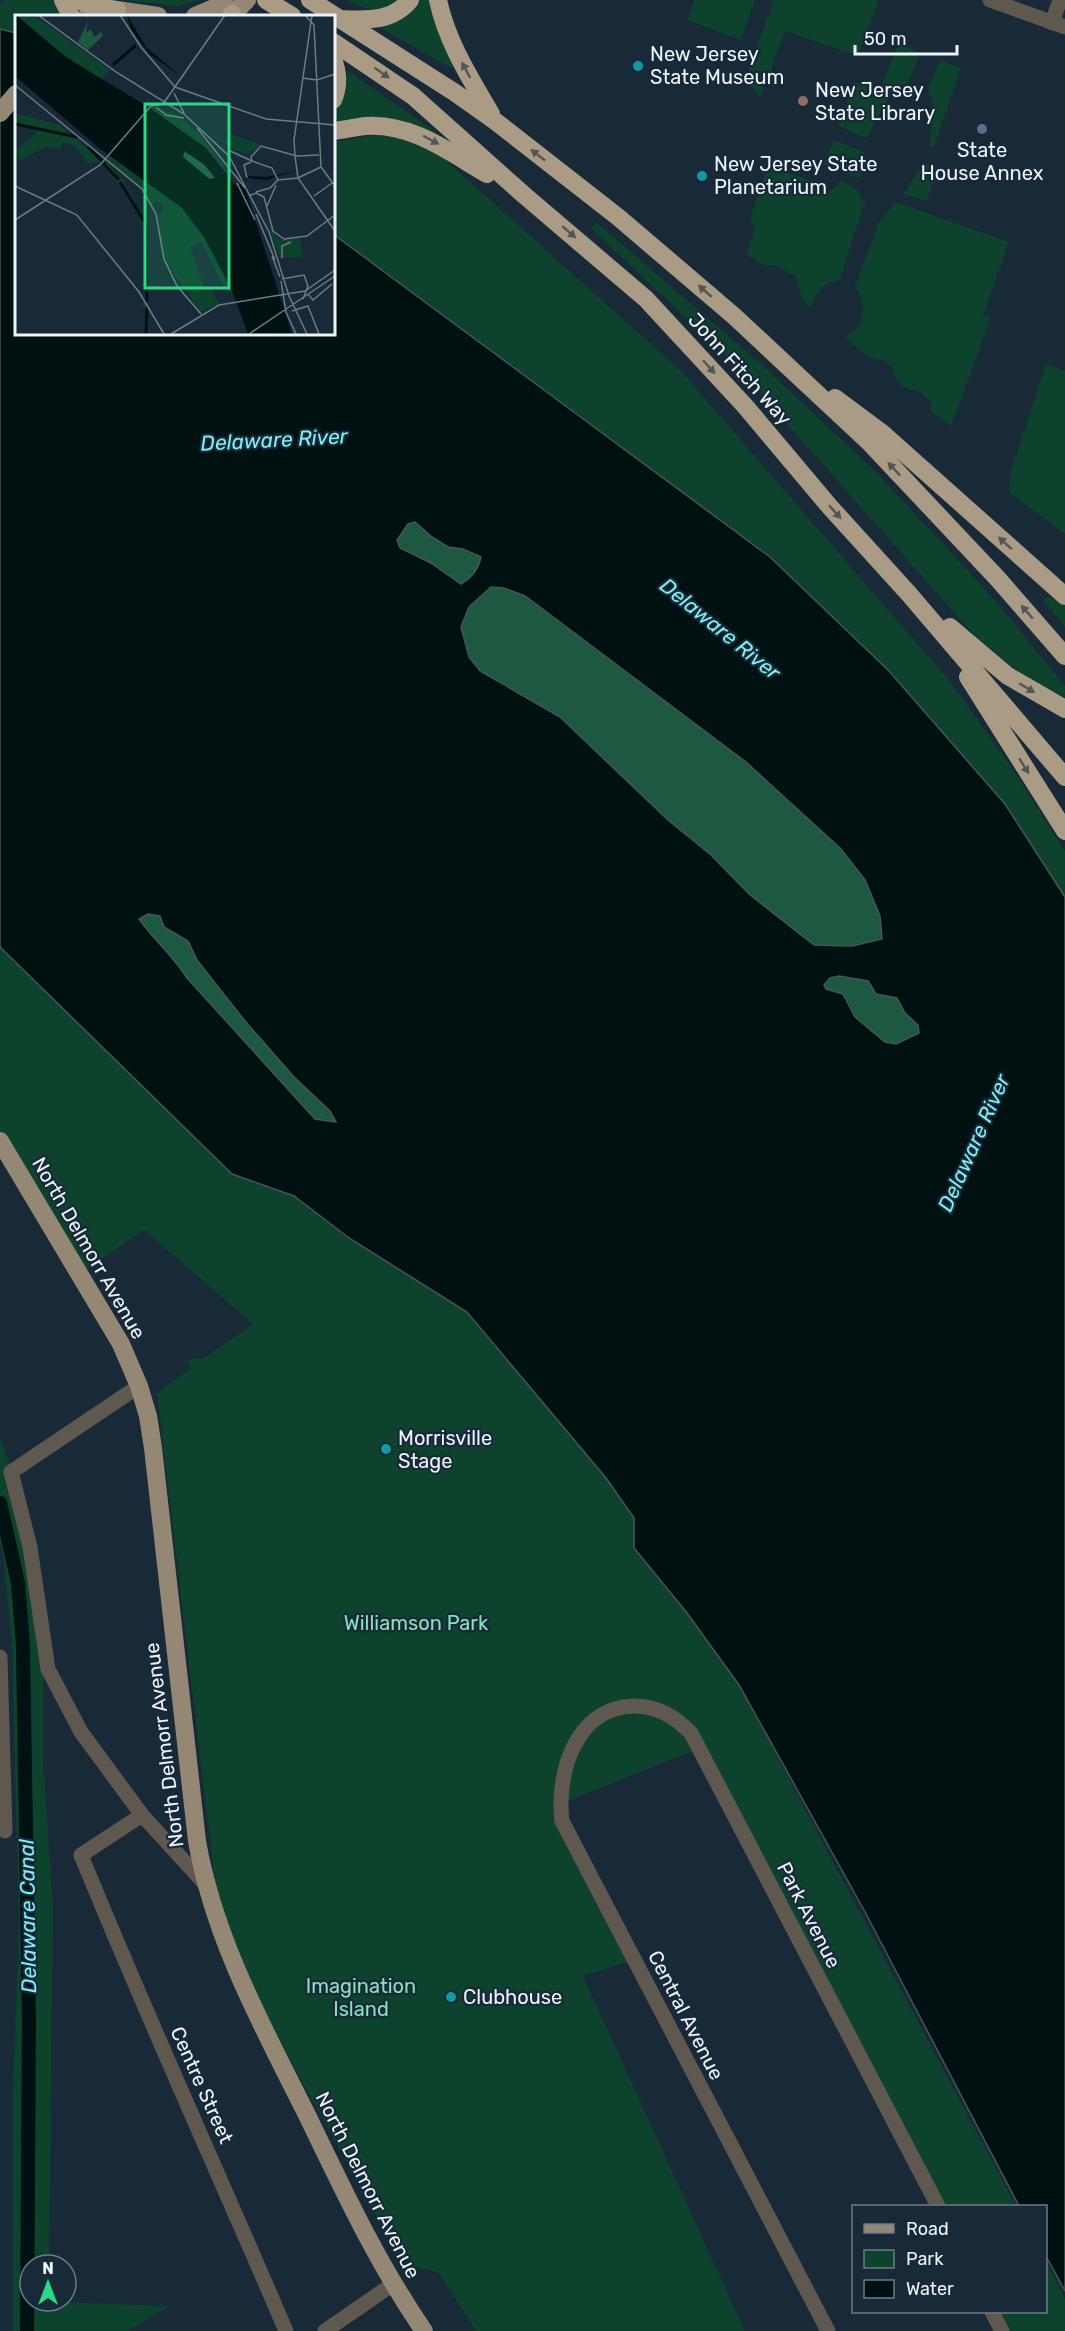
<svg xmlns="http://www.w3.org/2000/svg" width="1065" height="2331" font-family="Rubik,sans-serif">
  <rect width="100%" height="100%" fill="#182938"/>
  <path fill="#0d422d" d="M4 0H54L63 11 74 16H16V33L0 29V4Z
    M119 0H200L178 6Z
    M347 0H396C382 15 362 9 347 0Z
    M417 0H430L453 65 451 68 380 28 379 23Z
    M695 0H755L741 40 687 20Z
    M774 0H879L858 56 785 31 760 98 745 79Z
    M899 43 920 53 908 82 896 90 885 104 867 138 838 126 854 82 880 90Z
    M940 60 961 68 934 147 929 146 934 107 928 90Z
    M348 71 439 134 416 126 333 125V110L340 98Z
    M395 132 441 156 682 372 953 685 1018 777 1065 851V897L1005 804 770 557 333 234V142Z
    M834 140 864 152 860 170 862 179 823 165Z
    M924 162 939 168 926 201 903 194Z
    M768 166 809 180 814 188 824 194 836 187 840 180 857 189 865 202 839 281C823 281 815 294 811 308L802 299 796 277 777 266 763 265 746 254 755 229 750 218Z
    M896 202 1009 242 983 315 991 318 951 426 932 412 929 399 918 391 903 388 896 379 892 367 883 360 869 358 845 337C865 326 869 305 855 287L879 222Z
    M596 222 760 363 877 473 996 601 1065 686V697L1027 678 975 636 733 363 591 228Z
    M1046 364 1065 371V534L1009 492 1011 471Z
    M1050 597 1065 606V627L1043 600Z
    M0 947 232 1174 294 1196 349 1238 467 1312 606 1478 634 1518V1548L687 1613 739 1685 1016 2206H940L700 1748 560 1804 634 1960 583 1976 745 2331H476L438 2272 403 2265 221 1934 157 1393 191 1368 187 1360 206 1357 253 1324 144 1230 80 1274 0 1141Z
    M0 1438 21 1493 43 1611V1760L53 1907 49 2265H30V2301L169 2306 128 2331H13V2090L19 1927 12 1647 3 1553 0 1543Z
    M1046 2262 1065 2299V2331H1005L994 2312H1046Z"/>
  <path fill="#1d5840" d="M415 522 448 547 463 549 481 557C478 570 472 577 461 584L431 563 400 548 397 540 408 524Z
    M491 587 504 588 525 596 746 762 841 849 865 880 880 916 882 939 852 946 814 945 749 894 711 855 668 820 560 717 480 671 469 657 461 627 469 607Z
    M148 913 160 916 164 927 188 941 197 960 245 1021 294 1077 330 1111 337 1123 315 1119 187 978C173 956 154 940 139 919Z
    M839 976 868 981 877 994 897 998 905 1013 918 1025 919 1033 896 1044 885 1042 855 1017 848 1001 826 989 824 985 830 978Z"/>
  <path fill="#001112" stroke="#475559" stroke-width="1.5" fill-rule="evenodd" d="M0 29 16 33V333H333V234L770 557 889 671 1005 804 1065 897V2291L1046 2256V2206H1019L864 1910 739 1685 687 1613 634 1548V1518L606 1478 467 1312 349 1238 294 1196 232 1174 0 947ZM415 522 432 537 448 547 463 549 481 557C478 570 472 577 461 584L431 563 400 548 397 540 408 524ZM491 587 504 588 525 596 746 762 841 849 865 880 880 916 882 939 852 946 814 945 749 894 711 855 668 820 560 717 480 671 469 657 461 627 469 607ZM148 914 160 916 164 927 188 941 197 960 245 1021 294 1077 330 1111 336 1122 315 1119 187 978C173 956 154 940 139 919ZM839 976 868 981 876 994 897 998 905 1013 918 1025 919 1033 896 1044 885 1042 855 1017 843 994 826 989 824 985 830 978Z"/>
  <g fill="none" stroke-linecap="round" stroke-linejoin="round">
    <path stroke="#001112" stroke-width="14" d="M0 1503 18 1583 23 1645 29 2022 27 2331"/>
    <path stroke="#5e584f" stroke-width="15" d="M990 0 1065 27
      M1052 23 1060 0
      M139 1386 11 1472 30 1547 48 1669 81 1732 142 1815 206 1885
      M0 1657 5 1831
      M142 1815 81 1855C146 2015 218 2172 286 2331
      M992 2312 1002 2331
      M325 2331 393 2284
      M828 2331 562 1821C556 1773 576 1707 634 1706 658 1706 675 1717 691 1733L938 2206"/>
    <path stroke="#948875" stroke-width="18" d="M87 16 91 14 107 13 117 10 158 16
      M195 16 214 8 224 0
      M225 16 236 11 247 0
      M0 113 16 94
      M0 1141 121 1344 139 1386 148 1416 153 1448 197 1841C214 1939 263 2027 307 2115 343 2189 377 2263 424 2331"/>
    <path stroke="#aa9b84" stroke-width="18" d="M63 0 71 16
      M79 0 89 5 117 10
      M266 0 292 16
      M310 0 454 92 495 121 618 217 734 316 870 443 998 579 1065 656
      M438 0C447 42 470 78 491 114
      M231 16 232 14
      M341 19C367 20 392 22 410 0
      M333 42 413 96 524 195 646 299 745 406 830 507 909 594 1065 777
      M333 59C338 72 339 86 333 100
      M333 131C344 130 355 127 366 126 412 123 449 152 487 174
      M835 398 882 433 1065 596
      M950 627 1008 676 1065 709
      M968 677 1065 831"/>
  </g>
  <defs><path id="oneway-solid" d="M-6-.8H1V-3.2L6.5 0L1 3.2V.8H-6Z" transform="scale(1.5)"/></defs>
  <g fill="#525756">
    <use href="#oneway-solid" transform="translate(466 70) rotate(-118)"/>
    <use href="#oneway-solid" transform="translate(382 73) rotate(35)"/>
    <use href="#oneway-solid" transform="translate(431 140) rotate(28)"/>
    <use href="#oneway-solid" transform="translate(538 155) rotate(-142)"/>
    <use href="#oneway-solid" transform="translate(569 232) rotate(41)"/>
    <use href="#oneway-solid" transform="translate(705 291) rotate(-139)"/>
    <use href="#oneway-solid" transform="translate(709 367) rotate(48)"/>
    <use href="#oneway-solid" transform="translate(894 469) rotate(-133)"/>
    <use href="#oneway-solid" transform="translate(835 512) rotate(48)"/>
    <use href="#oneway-solid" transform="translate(1005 543) rotate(-138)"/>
    <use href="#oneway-solid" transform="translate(1027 612) rotate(-131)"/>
    <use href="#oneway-solid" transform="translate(1027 688) rotate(31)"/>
    <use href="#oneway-solid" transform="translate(1024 766) rotate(58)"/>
  </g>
  <g fill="#0f9aa8" stroke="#182938" stroke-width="2">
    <circle cx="638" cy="66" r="6"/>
    <circle cx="702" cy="176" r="6"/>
    <circle cx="386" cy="1449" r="6"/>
    <circle cx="451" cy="1997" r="6"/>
  </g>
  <circle fill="#8d6e63" stroke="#182938" stroke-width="2" cx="803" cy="101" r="6"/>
  <circle fill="#5c6f8a" stroke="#182938" stroke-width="2" cx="982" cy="129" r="6"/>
  <g text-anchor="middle" stroke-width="4.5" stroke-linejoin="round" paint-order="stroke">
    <g font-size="20" fill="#ecf5fe" stroke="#182938" text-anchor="start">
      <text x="650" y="61">New Jersey<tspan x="650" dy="23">State Museum</tspan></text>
      <text x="815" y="97">New Jersey<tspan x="815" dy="23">State Library</tspan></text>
      <text x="982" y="157" text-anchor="middle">State<tspan x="982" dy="23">House Annex</tspan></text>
      <text x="714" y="171">New Jersey State<tspan x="714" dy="23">Planetarium</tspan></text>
      <text x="398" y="1445">Morrisville<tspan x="398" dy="23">Stage</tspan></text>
      <text x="463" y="2004">Clubhouse</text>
    </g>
    <g font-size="20" fill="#ecf5fe" stroke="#182938">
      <text transform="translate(740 369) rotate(48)" y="7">John Fitch Way</text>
      <text transform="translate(89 1248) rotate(60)" y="7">North Delmorr Avenue</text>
      <text transform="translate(164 1745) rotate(-97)" y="7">North Delmorr Avenue</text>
      <text transform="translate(809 1915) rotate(63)" y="7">Park Avenue</text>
      <text transform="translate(686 2015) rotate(63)" y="7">Central Avenue</text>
      <text transform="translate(202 2085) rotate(66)" y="7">Centre Street</text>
      <text transform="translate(368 2185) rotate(63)" y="7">North Delmorr Avenue</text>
    </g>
    <g font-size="20" fill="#8ae2b9" stroke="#182938">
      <text x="416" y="1630">Williamson Park</text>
      <text x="361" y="1993">Imagination<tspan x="361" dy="23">Island</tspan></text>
    </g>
    <g font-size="21" font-style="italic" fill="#7ef0f6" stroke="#182938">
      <text transform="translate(274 440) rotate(-3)" y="7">Delaware River</text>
      <text transform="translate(720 629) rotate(39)" y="7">Delaware River</text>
      <text transform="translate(974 1143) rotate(-66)" y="7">Delaware River</text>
      <text transform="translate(28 1916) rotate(-91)" y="7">Delaware Canal</text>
    </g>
  </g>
  <g transform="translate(15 15)">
    <rect width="320" height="320" fill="#182938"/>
    <path d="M1 0H19L95 55 85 66 17 17ZM132 79 135 90 165 102 184 119 223 170 191 133 127 91 132 88ZM0 98 45 110 91 149 95 139 167 193 189 222 217 276 212 278 186 227 175 232 191 277 196 274 204 289 185 297 148 242 143 199 150 193 142 186 137 190 128 175 97 149 95 152 107 165 111 164 108 167 132 207 134 270 144 271 134 277 130 319 131 294 125 289 131 288V219L122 191 85 147 72 148 62 133 49 127 44 134 29 133 6 145 0 136 23 116 0 110ZM213 118 244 129V131L236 139 221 136 210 128ZM251 205 263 224H285L288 242 265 243Z" fill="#0d422d"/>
    <path d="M73 6 71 18 76 14 79 22 86 17 88 21 73 35 63 27ZM170 136 197 156 200 163 195 164 168 142Z" fill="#1d5840"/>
    <path d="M1 0 52 43 135 93 191 133 222 172 234 161 252 162 280 156 251 165 234 163 228 167 277 319H233L217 275 189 222 167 193 84 133 0 61ZM169 136 189 149 200 163 194 164 168 142ZM112 0 131 32 164 60 134 39 116 14Z" fill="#001112" fill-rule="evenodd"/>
    <path fill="none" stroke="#001112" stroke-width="3" d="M98 50 121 30M0 109 62 122M73 132 87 146M88 148 104 165M105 167 131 209 132 287M131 319 132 292"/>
    <path fill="none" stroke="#6d7b87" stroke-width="1.5" d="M23 0 101 57 169 99 214 141 254 217 274 281 292 319M105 0 126 32 160 72 251 104 320 110M290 0 299 10 306 152 320 171M297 0 279 125 280 141 283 163 320 216M287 63 302 65 320 59M0 70 127 174 141 199 149 244 162 271 186 299M159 78 169 98M141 92 151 100 169 103M182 113 230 173M213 135 237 146M304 140 282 141 246 131 236 142 237 146 257 153 263 165 283 163 306 152M232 163 229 150 236 147M222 168 240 205M0 171 62 200 124 277 149 319M241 177 255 173 263 165M234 181 241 178 249 182 258 216 269 224M299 181 317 168M252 191 261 170M241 199 260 245M0 205 85 150 136 91 148 89 210 0M269 224 292 221 320 200M257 241 265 262M267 243V231L276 227M267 264 289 260 293 271 288 284M266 266 271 297 281 319M293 279 298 285 317 269M277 296 293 291 304 319M156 319 204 290 290 276 320 255M234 319 320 261"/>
    <path fill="#2bd884" fill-opacity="0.15" stroke="#2bd884" stroke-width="3" d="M130 89H214V273H130Z"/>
    <rect width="320" height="320" fill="none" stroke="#ecf5fe" stroke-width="3"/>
  </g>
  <rect x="852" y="2205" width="195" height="108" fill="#182938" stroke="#6d7b87" stroke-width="1.5"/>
  <rect x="864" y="2224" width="30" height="9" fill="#948875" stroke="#6d7b87" stroke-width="1.5"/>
  <text x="906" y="2235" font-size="18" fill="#ecf5fe">Road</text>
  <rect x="864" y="2250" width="30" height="18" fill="#0d422d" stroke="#6d7b87" stroke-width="1.5"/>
  <text x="906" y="2265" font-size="18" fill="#ecf5fe">Park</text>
  <rect x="864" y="2280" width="30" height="18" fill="#001112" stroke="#6d7b87" stroke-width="1.5"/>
  <text x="906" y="2295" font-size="18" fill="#ecf5fe">Water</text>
  <g transform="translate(48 2283)"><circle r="28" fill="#182938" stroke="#6d7b87" stroke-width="1.5"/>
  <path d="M0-4.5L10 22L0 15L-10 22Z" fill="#2bd884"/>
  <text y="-9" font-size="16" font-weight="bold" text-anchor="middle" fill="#ecf5fe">N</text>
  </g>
  <path d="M855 45v9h102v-9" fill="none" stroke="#ecf5fe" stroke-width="3"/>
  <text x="864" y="45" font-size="18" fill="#ecf5fe" stroke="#182938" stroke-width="4.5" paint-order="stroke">50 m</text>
</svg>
